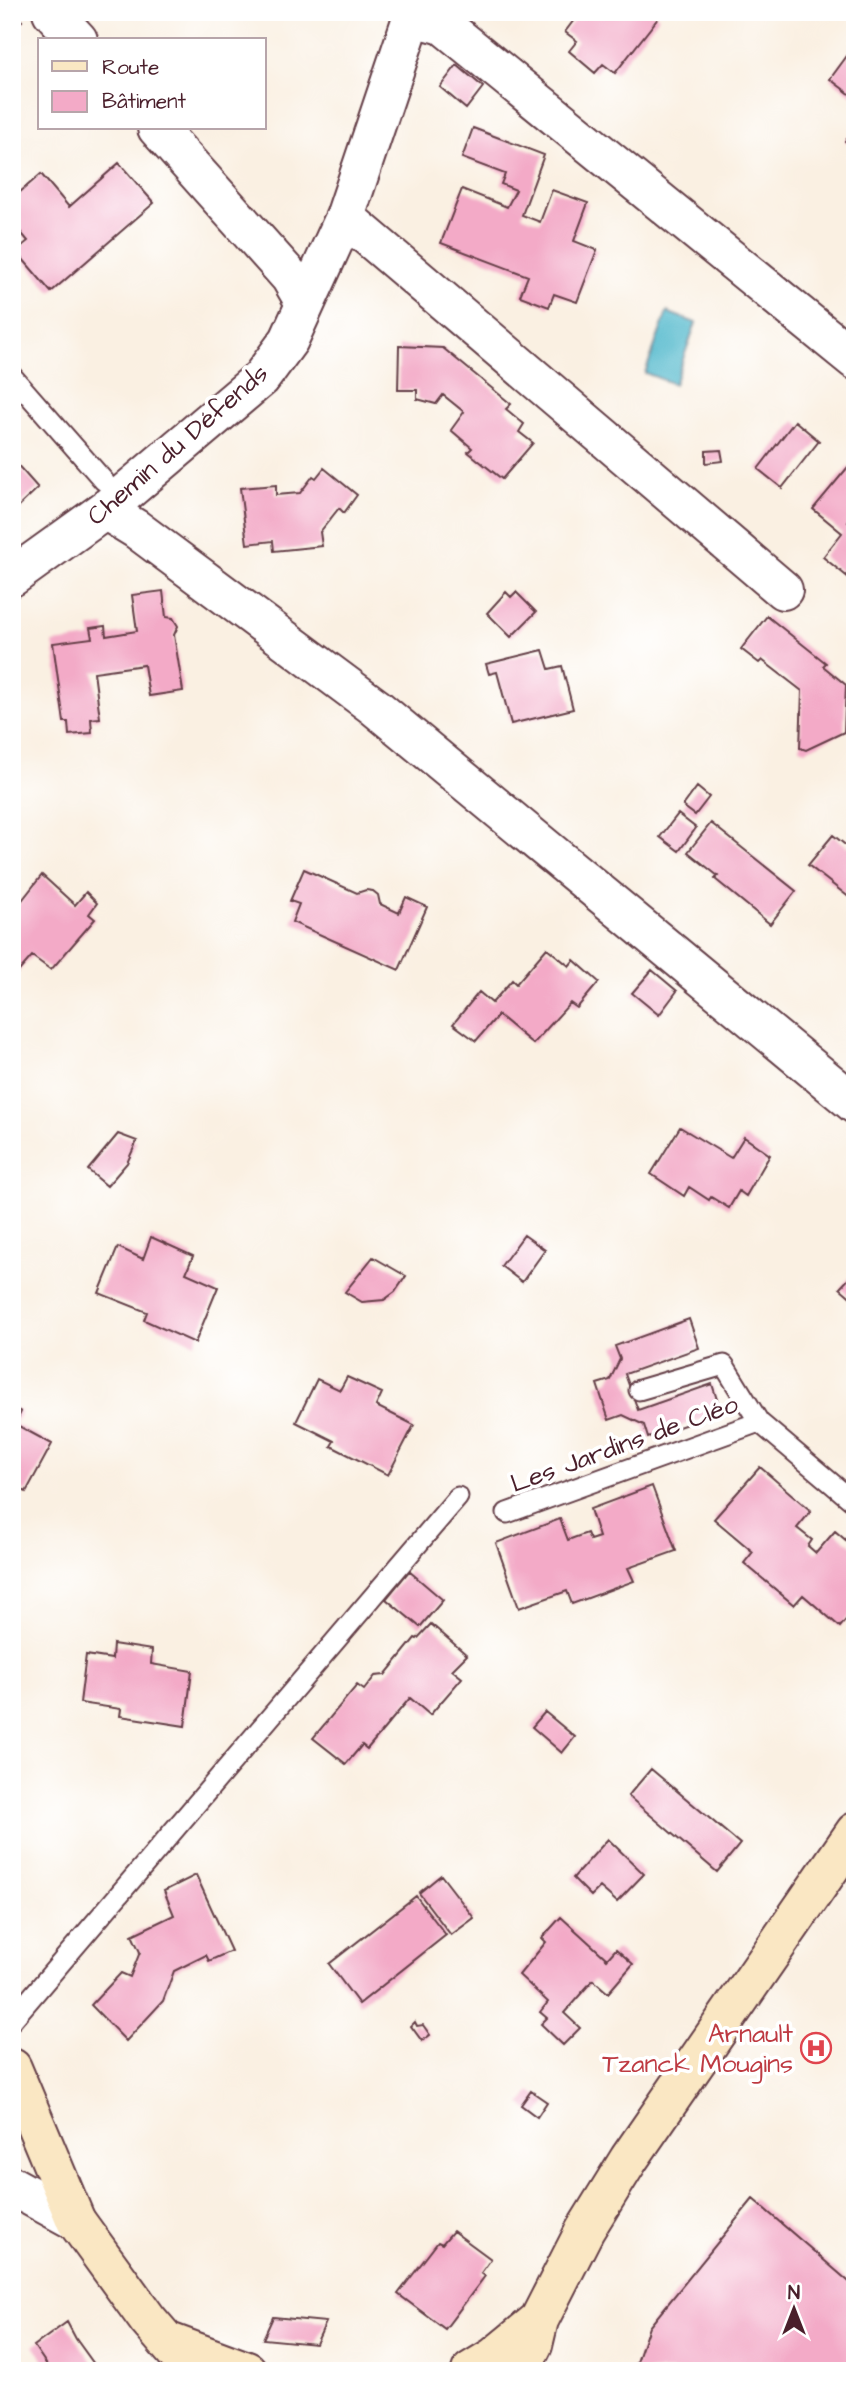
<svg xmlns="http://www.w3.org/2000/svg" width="867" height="2383" font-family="'Architects Daughter',sans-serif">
  <rect width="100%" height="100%" fill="#fff"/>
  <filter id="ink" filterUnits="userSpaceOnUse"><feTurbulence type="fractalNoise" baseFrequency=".0143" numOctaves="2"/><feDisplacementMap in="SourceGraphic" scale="14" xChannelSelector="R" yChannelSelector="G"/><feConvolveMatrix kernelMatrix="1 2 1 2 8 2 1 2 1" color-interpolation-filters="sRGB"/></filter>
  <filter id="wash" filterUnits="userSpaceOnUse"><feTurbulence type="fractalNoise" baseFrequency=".00686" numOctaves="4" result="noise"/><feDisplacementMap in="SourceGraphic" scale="28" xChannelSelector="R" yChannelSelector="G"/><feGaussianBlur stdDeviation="1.57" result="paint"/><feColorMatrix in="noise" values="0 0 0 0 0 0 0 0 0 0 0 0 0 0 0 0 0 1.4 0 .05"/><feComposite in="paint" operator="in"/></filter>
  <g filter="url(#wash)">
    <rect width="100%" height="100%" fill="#faf0e2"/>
    <path fill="#4cb6ca" stroke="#4b6a7a" stroke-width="2" d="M667 312 696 323 674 384 645 373Z"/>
    <g id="blocks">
      <path fill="#f3aac7" d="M12 12 22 21 12 29Z
        M580 12H652L659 17 615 73 603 64 595 73 569 51 577 41 565 32Z
        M855 45V98L830 79Z
        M457 65 483 87 466 109 440 87Z
        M473 128 544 155 522 215 540 222 552 190 588 203 574 241 597 250 577 302 554 294 549 307 520 296 528 276 441 243 462 189 507 207 516 190 501 184 505 174 462 158Z
        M855 129V145L853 147 845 141Z
        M119 163 154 203 51 292 16 251 28 241 12 222V199L41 174 69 207Z
        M399 346 443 348 511 404 506 409 524 424 519 432 533 443 502 479 468 452 472 448 451 430 464 412 443 395 436 404 417 399V390H398Z
        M795 421 819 441 782 488 758 469Z
        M721 450 723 461 706 463V451Z
        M15 462 38 488 17 508 12 504V465Z
        M848 467 855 473V513L848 522 855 527V583L823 557 842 533 813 509Z
        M324 468 357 495 344 513 339 508 320 532 322 546 274 551 273 541 247 544 240 488 276 485V495L300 493 313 476 316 478Z
        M163 591 166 617 173 618 178 626 174 635 183 691 149 696 144 665 94 672 100 718 91 719 92 733 69 735 68 722H64L53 643 92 638 90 628 105 626 106 636 137 631 132 595Z
        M506 592 511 597 516 592 536 612 511 637 487 613Z
        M767 616 826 663 823 666 846 685 844 732 806 750 800 748 802 691 762 660 759 663 741 649Z
        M543 650 549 669 562 666 573 709 511 724 497 672 489 674 486 664Z
        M697 787 709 797 695 815 683 806Z
        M678 814 696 828 679 851 660 837Z
        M711 823 796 891 770 924 715 879 718 876 688 852Z
        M833 835 848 847 855 838V902L808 865Z
        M304 869 357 893 366 890 373 891 378 895 380 904 399 913 406 897 427 907 399 970 292 922 299 904 290 901Z
        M42 875 75 905 86 892 97 903 89 914 95 919 51 970 32 956 12 979V913Z
        M547 948 569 966 574 960 599 982 577 1008 570 1003 533 1044 498 1015 476 1041 453 1024 479 992 492 1003 512 980 516 984Z
        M652 970 677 991 659 1015 632 993Z
        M680 1127 731 1158 744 1137 770 1155 746 1196 739 1191 729 1208 711 1197 709 1200 689 1187 684 1196 651 1174Z
        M118 1134 137 1141 127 1163 107 1186 88 1170Z
        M524 1235 545 1250 522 1282 501 1266Z
        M151 1237 193 1256 186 1273 218 1287 195 1343 144 1320 147 1312 99 1293 118 1247 143 1259Z
        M373 1257 406 1276 395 1292 384 1300 362 1302 345 1292Z
        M855 1272V1301L840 1288Z
        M689 1319 699 1348 625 1374 638 1410 712 1384 721 1412 648 1438 644 1425 623 1415 609 1420 597 1384 610 1380 620 1359 615 1346Z
        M347 1377 382 1393 376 1406 414 1425 388 1475 331 1446 334 1441 296 1422 317 1379 340 1390Z
        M12 1407 21 1412 15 1424 52 1444 26 1492 12 1485Z
        M760 1467 811 1511 797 1528 812 1540 808 1546 816 1553 835 1531 855 1548V1609L840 1627 803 1595 794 1605 744 1563 753 1552 714 1519Z
        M652 1486 676 1551 628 1568 634 1581 572 1604 567 1591 519 1608 496 1543 560 1519 568 1540 587 1533 590 1540 599 1537 590 1509Z
        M409 1571 443 1600 420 1627 386 1599Z
        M431 1624 467 1655 452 1670 462 1678 430 1715 410 1698 367 1749 362 1745 346 1764 313 1738 357 1685 364 1690 375 1676 385 1675 415 1638 417 1639Z
        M113 1644 152 1650 151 1664 192 1671 185 1726 120 1716 121 1709 80 1703 86 1655 112 1659Z
        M545 1712 575 1737 562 1753 532 1727Z
        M651 1769 740 1844 717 1872 628 1796Z
        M608 1839 644 1874 617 1902 600 1887 591 1896 573 1878Z
        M196 1875 231 1951 209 1961 206 1955 174 1971 163 2001 126 2041 91 2005 121 1973 130 1977 140 1952 132 1935 174 1915 164 1891Z
        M441 1875 474 1918 451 1935 419 1893Z
        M416 1896 446 1935 359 2004 329 1964Z
        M561 1917 607 1959 616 1949 633 1964 608 1993 593 1980 564 2013 580 2028 563 2045 541 2024 547 2018 540 2012 548 2002 519 1975 546 1942 542 1938Z
        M415 2022 417 2026 423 2025 430 2035 422 2041 411 2026Z
        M531 2091 547 2102 537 2117 521 2105Z
        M753 2199 855 2287V2355L840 2371H634L649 2327Z
        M453 2231 491 2259 481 2273 485 2276 445 2329 398 2294 438 2242 442 2244Z
        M273 2317 326 2322 316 2344 263 2339Z
        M67 2322 76 2339 99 2371H51L34 2346Z"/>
    </g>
  </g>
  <g filter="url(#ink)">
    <use href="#blocks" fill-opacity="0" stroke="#643e46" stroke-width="2"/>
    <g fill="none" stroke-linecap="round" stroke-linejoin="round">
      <g stroke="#643e46" stroke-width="23">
        <path id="lane" d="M12 376 104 481
          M639 1390 724 1365 759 1422
          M507 1513 759 1422 855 1503
          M12 2020 458 1497"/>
      </g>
      <g stroke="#643e46" stroke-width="42">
        <path id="street" d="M52 12 78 40
          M413 17 443 25 855 360
          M157 128 290 277 305 303
          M345 217 783 590
          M105 510 136 529 375 707 855 1104
          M12 577 105 510 261 378 289 340 345 217 414 12
          M12 2186 76 2221"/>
      </g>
      <g stroke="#643e46" stroke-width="42">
        <path id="secondary" d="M12 2068 76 2221 148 2320 192 2371
          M169 2342 247 2371
          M471 2371 494 2357 539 2320
          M520 2371 533 2345 539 2320 585 2230 629 2159 855 1832"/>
      </g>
      <use href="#lane" stroke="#fff" stroke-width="19"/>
      <use href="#street" stroke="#fff" stroke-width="38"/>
      <use href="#secondary" stroke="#fae7c3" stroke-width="38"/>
    </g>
  </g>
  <defs>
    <g id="hospital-ring" transform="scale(1.575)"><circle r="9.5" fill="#fff" stroke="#e0444e" stroke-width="1.5"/><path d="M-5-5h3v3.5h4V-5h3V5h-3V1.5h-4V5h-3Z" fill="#e0444e"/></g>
  </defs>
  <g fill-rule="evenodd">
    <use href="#hospital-ring" x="816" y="2048"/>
  </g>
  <g text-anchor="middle" stroke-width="7" stroke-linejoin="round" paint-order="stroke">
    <g font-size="26" fill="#4a1f2b" stroke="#fff">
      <text transform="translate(177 444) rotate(-41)" y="9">Chemin du Défends</text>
      <text transform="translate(624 1443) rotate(-20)" y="9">Les Jardins de Cléo</text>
    </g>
    <g font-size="26" fill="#be3a42" stroke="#fff" text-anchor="end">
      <text x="793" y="2042">Arnault<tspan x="793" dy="30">Tzanck Mougins</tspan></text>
    </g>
  </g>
  <rect width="867" height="2383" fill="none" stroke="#fff" stroke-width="42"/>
  <rect x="38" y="38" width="228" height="91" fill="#ffffff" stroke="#b7a5aa" stroke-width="2"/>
  <rect x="52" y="61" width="35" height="10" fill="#fae7c3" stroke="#b7a5aa" stroke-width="2"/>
  <text x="102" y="74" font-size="21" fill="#4a1f2b">Route</text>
  <rect x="52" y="91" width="35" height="21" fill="#f3aac7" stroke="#b7a5aa" stroke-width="2"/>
  <text x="102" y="108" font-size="21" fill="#4a1f2b">Bâtiment</text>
  <g transform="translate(794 2309)" stroke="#ffffff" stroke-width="5" paint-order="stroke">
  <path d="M0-5L12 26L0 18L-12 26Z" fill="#4a1f2b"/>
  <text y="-10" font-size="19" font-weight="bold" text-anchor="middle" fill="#4a1f2b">N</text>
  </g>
</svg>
